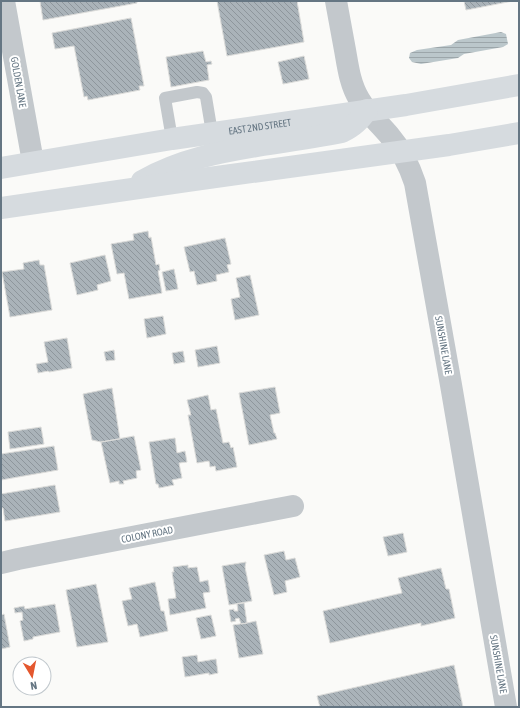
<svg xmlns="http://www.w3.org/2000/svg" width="520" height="708" font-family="'Asap Condensed',sans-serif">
  <defs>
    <pattern id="water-rules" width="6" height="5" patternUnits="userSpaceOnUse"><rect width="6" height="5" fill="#bbc7cb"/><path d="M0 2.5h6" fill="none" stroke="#9ca6aa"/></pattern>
    <pattern id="building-back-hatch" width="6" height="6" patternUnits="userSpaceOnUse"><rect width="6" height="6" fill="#aab3b9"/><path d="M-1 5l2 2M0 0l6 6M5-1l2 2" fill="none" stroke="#8e969c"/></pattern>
  </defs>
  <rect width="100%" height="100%" fill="#fafaf8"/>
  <path fill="url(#water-rules)" d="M501 32 506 34 508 44 503 47 464 54 458 58 421 64 412 62 409 58 410 53 417 50 451 45 458 40Z"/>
  <path fill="url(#building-back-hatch)" stroke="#dcdcda" d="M40 1H137V3L43 20Z
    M217 1H297L304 42 227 56Z
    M464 1H513L466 10Z
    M131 18 144 86H139L140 90 88 100 87 96 84 97 74 46 55 49 52 33Z
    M203 51 206 62 211 61 212 64 207 65 209 80 171 87 166 57Z
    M304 56 309 79 283 84 278 62Z
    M148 231 149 238 151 237 156 265 159 264 160 270 158 271 162 293 129 299 124 273 117 274 111 244 134 240 133 234Z
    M225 238 231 264 227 265 229 272 216 275 217 281 197 285 194 271 190 272 184 247Z
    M105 255 111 281 97 285 98 290 77 295 70 263Z
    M39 260 40 265H44L52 310 10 317 2 272 24 269 23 263Z
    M174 269 178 289 166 291 162 272Z
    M250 275 259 315 235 320 231 299 240 297 236 278Z
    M163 316 166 334 147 338 144 319Z
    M67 338 72 368 49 372 48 371 38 373 36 364 48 362 44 342Z
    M217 346 220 363 198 367 195 350Z
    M114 350 115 360 106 361 104 352Z
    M183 351 185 362 174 364 172 353Z
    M275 387 280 413 270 415 274 433H275L277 439 249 445 239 393Z
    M112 388 120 439 101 442 92 440 83 394Z
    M208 395 211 410 216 409 223 443 229 442 231 448 233 447 237 467 216 471 215 466 210 467 209 461 197 463 188 415H191L187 400Z
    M41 427 44 444 10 449 8 432Z
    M134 436 141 470 136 471 137 478 123 481 124 484H119V481L110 483 101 442Z
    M175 438 177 453 185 451 187 462 179 463 182 478 172 480 174 485 159 488 158 484H156L149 442Z
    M54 446 58 470 1 480V454Z
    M55 485 60 512 5 521 3 508H1V494Z
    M403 533 407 552 388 556 383 537Z
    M284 551 286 560 295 558 300 577 285 581 287 592 274 595 264 555Z
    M246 562 245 567 252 601 229 605 222 566Z
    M188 565V568L197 567 200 582 208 580 210 592 203 593 206 608 170 615 168 599 176 598 172 572H174L173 567Z
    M441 568 446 589H449L455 618 421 626V623L330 643 323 611 402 593 398 578Z
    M155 582 161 611H164L168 631 140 637 137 624 128 626 122 601 132 599 129 588Z
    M96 584 108 642 77 647 66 590Z
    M244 603 247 623 241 624 239 618 235 619 236 621 231 622 229 610 234 609V611H238L237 604Z
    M55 604 60 632 33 637V639L24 641 20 621 23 620 22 612 15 613 14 608 24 606 25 609Z
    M4 614 10 647 1 649V615Z
    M211 615 216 636 201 639 196 618Z
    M256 621 263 654 239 658 233 625 247 623Z
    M197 655 198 662 216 659 218 673 209 675V673L185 677 182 657Z
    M454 665 463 707H320L317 696Z"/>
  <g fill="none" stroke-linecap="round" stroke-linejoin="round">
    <path stroke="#c3c8cc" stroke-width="12" d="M172 139 165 98 197 92 203 93 206 97 212 133"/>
    <path stroke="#c3c8cc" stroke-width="22" d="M4 1 33 162
      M336 1C339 17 342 33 345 50 348 67 350 84 359 99 367 113 379 123 389 135 401 149 409 165 415 183L451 385 506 707
      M1 563 18 559 293 506"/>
    <g stroke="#d6dbdf" stroke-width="22">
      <path id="s1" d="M1 168 172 139 406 105 519 85"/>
      <path d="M142 181C181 159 220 152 263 145 289 141 316 137 342 132 354 126 359 121 367 110"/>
      <path d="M1 208 187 181 449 145 519 133"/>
    </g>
  </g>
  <g text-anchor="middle" stroke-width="4" stroke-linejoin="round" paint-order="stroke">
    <g font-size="10" fill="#657683" stroke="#fff">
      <text transform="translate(19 82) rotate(80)" y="4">GOLDEN LANE</text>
      <text dy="4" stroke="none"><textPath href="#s1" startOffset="262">EAST 2ND STREET</textPath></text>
      <text transform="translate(444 345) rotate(80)" y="4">SUNSHINE LANE</text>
      <text transform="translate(147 534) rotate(-11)" y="4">COLONY ROAD</text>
      <text transform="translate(499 664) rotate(80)" y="4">SUNSHINE LANE</text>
    </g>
  </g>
  <rect width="520" height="708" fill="none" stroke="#657683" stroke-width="4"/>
  <g transform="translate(32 676) rotate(170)"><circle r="19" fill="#ffffff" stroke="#c1c8cd"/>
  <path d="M0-3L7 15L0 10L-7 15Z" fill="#e4572e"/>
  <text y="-6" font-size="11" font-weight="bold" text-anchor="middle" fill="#657683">N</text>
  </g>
</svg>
